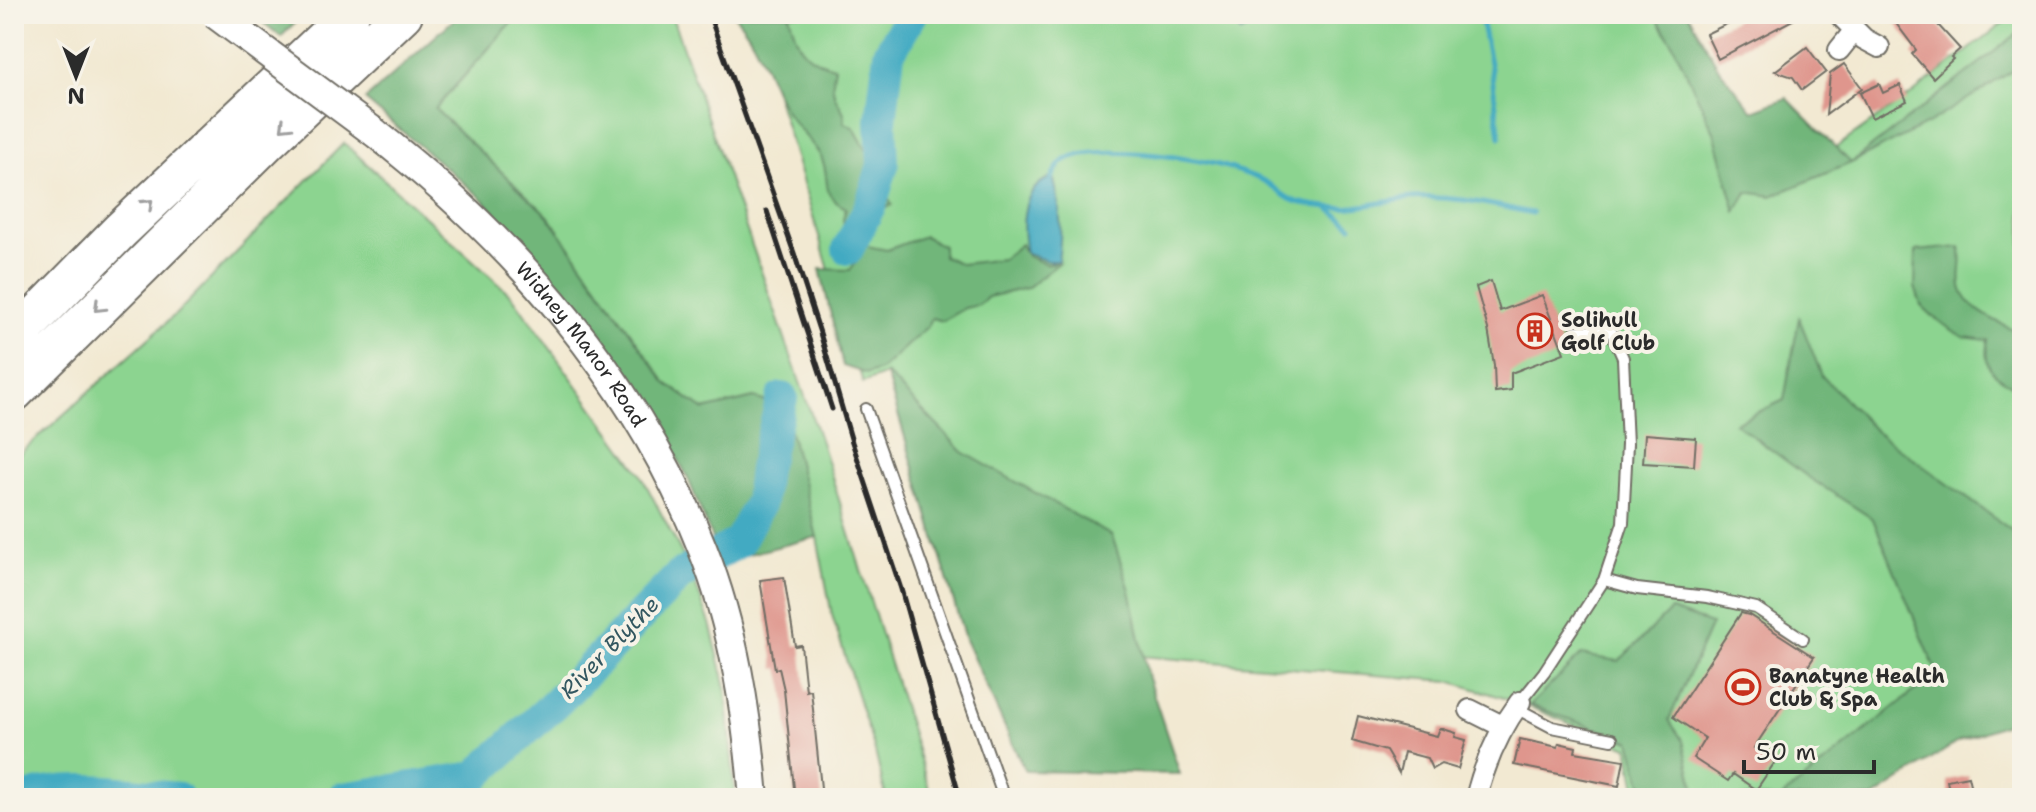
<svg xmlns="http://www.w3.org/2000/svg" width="2036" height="812" font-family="'Shantell Sans',sans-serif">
  <rect width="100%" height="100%" fill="#f7f3e8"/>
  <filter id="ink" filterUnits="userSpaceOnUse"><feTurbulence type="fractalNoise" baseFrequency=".0125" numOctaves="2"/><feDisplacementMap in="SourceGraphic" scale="16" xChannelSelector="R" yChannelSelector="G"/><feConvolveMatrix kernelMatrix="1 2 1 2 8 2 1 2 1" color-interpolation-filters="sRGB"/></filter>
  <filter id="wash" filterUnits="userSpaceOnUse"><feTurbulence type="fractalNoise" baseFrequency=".006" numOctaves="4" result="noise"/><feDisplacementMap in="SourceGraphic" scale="32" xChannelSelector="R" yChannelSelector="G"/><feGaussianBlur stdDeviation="1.8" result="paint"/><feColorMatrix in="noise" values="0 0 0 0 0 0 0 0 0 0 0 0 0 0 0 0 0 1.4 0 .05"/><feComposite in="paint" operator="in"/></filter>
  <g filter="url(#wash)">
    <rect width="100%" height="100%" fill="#f2e9d2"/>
    <path fill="#8cd490" stroke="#5c805e" stroke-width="2" d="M519 14H671L822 445 932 798H886L875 751 832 615 817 537 754 398 704 410 666 383 548 216 435 109Z
      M752 14H1674L1794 177 1913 93 2015 14H2022V712L1962 724 1848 798H1638L1628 747 1520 703 1449 681 966 642 886 374 863 383Z
      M344 143 513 297 640 473 687 563 710 623 726 688 735 798H14V459L177 313Z"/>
    <path fill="#71b67a" stroke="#4e7052" stroke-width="2" d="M253 14H303L281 37Z
      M460 14H519L435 109 548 216 666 383 704 410 754 398 784 407 817 537 721 561 687 476 642 391 582 312 483 199 365 100Z
      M733 14H789C797 45 802 59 835 67 833 76 831 87 835 96 839 107 846 109 844 122L854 128 866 149H897L883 189 892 205 870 216 867 232 860 235 845 230 843 219 846 208C818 195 832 179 821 157 811 139 796 128 787 113 767 80 760 42 733 14Z
      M1654 14H1688L1718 67 1753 111 1787 98 1851 163 2022 30V65L1929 123 1851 163 1772 196 1747 192 1736 212 1714 132 1673 44Z
      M924 236 943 246V256L961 264 1002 259 1021 244 1027 256 1046 264 1059 263 1027 288 988 297 979 305 965 308 942 321 932 318 928 326 880 370 867 374 843 366 820 269 850 270 857 260V244L887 250Z
      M1960 247C1965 261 1957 276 1962 290 1969 312 2004 324 2022 334V390C1997 378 1981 371 1988 340L1963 337 1937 320 1921 305 1915 287 1916 251Z
      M1799 318 1822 376 1874 430 2022 538V718L1959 741 1873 798H1781L1937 673 1873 519 1808 477 1735 423 1784 400Z
      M886 373 963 452 1112 536 1130 590 1148 678 1180 774 1025 771 966 642Z
      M1671 610 1711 624 1669 720 1683 741 1697 798H1646L1630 741 1530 705 1581 655 1619 661Z"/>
    <path fill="#42aac2" stroke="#366a76" stroke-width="2" d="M1220 14H1260L1261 15 1256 25 1241 32Z
      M1049 178 1054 180C1061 207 1062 234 1058 261H1047L1026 253C1021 226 1020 191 1049 178Z"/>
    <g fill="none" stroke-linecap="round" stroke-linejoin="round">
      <path stroke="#42aac2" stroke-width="5" d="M1480 14 1491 68 1500 137
        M1051 179C1055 172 1058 164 1065 160 1095 143 1201 158 1233 169 1243 173 1253 176 1262 180 1273 185 1281 195 1292 200 1302 204 1317 206 1328 207 1357 210 1383 201 1412 198 1454 195 1492 205 1532 213
        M1329 208 1352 226"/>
      <path stroke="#42aac2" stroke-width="32" d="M848 249 871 204 883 165 881 121 889 53 912 14
        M27 798C70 782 132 794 178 798
        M343 798 475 777 557 702 680 575 739 542 760 502 764 469 782 398"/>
    </g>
    <g id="blocks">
      <path fill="#df968d" d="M1747 14H1804L1718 59 1706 34Z
        M1889 14H1928L1960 49 1951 57 1953 59 1933 78 1912 54 1916 50Z
        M1807 47 1826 72 1802 90 1793 77 1775 71Z
        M1844 64 1862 88 1826 115 1830 74Z
        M1879 84 1883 93 1900 85 1907 101 1872 118 1860 93Z
        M1491 281 1500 311 1542 295 1564 353 1511 373V390L1495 392 1494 365 1488 329 1476 287Z
        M1645 434 1696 438 1694 466 1643 463Z
        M784 577 795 646 801 645 806 691 811 690 822 798H795L784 690 779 668 775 669 760 580Z
        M1741 613 1749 615 1814 657 1754 748 1775 762 1756 790 1733 774 1728 781 1693 758 1705 738 1673 717Z
        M1358 716 1437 736 1440 728 1456 733 1455 737 1466 740 1458 769 1441 764 1432 769 1427 758 1404 752 1399 773 1386 751 1352 741Z
        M1520 739 1558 747 1559 743 1576 747 1575 752 1624 760 1619 786 1514 765Z
        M1968 776 1973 798H1950L1947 780Z"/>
    </g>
  </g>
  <g filter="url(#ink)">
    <use href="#blocks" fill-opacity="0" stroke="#716e65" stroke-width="2"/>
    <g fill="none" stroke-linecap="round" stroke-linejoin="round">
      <g stroke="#716e65" stroke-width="14">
        <path id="lane" d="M1576 331H1611L1623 358 1627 444 1623 523 1604 580
          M866 409 1004 798
          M1520 702 1544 672 1604 580 1637 589 1707 597 1756 608 1803 639
          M1516 708 1552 727 1612 739"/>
      </g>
      <g stroke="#716e65" stroke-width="24">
        <path id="street" d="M1839 14 1864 39 1879 47
          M1839 50 1855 30
          M1470 710 1502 726
          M1476 798C1485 762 1498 732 1520 702"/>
      </g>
      <g stroke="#716e65" stroke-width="32">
        <g id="secondary">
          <path id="s1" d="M374 132C515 242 637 381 703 550 734 628 747 714 754 798"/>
        </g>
      </g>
      <g stroke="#716e65" stroke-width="42">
        <path id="highway" d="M14 339 120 231 350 14
          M14 392 267 142 403 14"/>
      </g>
      <use href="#lane" stroke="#fff" stroke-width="10"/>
      <use href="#street" stroke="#fff" stroke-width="20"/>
      <use href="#secondary" stroke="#fff" stroke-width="28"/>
      <use href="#highway" stroke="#fff" stroke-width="38"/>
      <path stroke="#2b2b2b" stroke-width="5" d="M709 14 794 253 820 333 852 442 901 589 960 798
        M767 211 832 409"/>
      <g stroke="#716e65" stroke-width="32" stroke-linecap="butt">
        <path id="secondary-bridge" d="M215 14 374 132"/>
      </g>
      <use href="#secondary-bridge" stroke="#fff" stroke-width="28"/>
    </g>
    <defs><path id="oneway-chevron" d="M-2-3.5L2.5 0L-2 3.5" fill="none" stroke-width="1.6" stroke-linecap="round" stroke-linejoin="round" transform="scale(2)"/></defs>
    <g stroke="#a0a0a0">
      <use href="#oneway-chevron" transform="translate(285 126) rotate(136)"/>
      <use href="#oneway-chevron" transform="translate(148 204) rotate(-43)"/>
      <use href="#oneway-chevron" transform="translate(99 307) rotate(136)"/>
    </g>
  </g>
  <defs>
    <g id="building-ring" transform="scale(1.8)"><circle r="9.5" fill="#f7f3e8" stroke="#c8321e" stroke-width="1.5"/><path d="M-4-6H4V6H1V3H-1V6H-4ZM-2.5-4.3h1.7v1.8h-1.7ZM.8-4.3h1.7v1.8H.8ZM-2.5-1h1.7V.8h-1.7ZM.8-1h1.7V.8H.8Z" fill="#c8321e"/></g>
    <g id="stadium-ring" transform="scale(1.8)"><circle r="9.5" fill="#f7f3e8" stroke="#c8321e" stroke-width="1.5"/><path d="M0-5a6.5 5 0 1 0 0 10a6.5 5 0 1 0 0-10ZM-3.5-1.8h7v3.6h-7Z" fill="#c8321e"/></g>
  </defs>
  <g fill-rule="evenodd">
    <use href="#building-ring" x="1535" y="331"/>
    <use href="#stadium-ring" x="1743" y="687"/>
  </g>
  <g text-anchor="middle" stroke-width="8" stroke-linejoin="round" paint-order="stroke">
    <g font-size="20" font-weight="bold" fill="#2b2b2b" stroke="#f7f3e8" text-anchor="start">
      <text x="1561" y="327">Solihull<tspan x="1561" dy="23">Golf Club</tspan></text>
      <text x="1769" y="683">Banatyne Health<tspan x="1769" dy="23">Club &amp; Spa</tspan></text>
    </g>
    <g font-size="20" fill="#2b2b2b" stroke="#f7f3e8">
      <text dy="7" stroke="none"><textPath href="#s1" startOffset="298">Widney Manor Road</textPath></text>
    </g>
    <g font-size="22" font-style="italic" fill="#335760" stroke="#f7f3e8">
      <text transform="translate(609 647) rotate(-46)" y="8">River Blythe</text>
    </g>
  </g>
  <rect width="2036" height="812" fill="none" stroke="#f7f3e8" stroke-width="48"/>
  <g transform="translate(76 76) rotate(180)" stroke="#f7f3e8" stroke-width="6" paint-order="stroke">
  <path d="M0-6L14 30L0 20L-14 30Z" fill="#2b2b2b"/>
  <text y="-12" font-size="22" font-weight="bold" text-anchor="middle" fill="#2b2b2b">N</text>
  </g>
  <path d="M1744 760v12h130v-12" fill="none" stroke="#2b2b2b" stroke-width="4"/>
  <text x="1756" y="760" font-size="24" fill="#2b2b2b" stroke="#f7f3e8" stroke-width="6" paint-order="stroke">50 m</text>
</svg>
